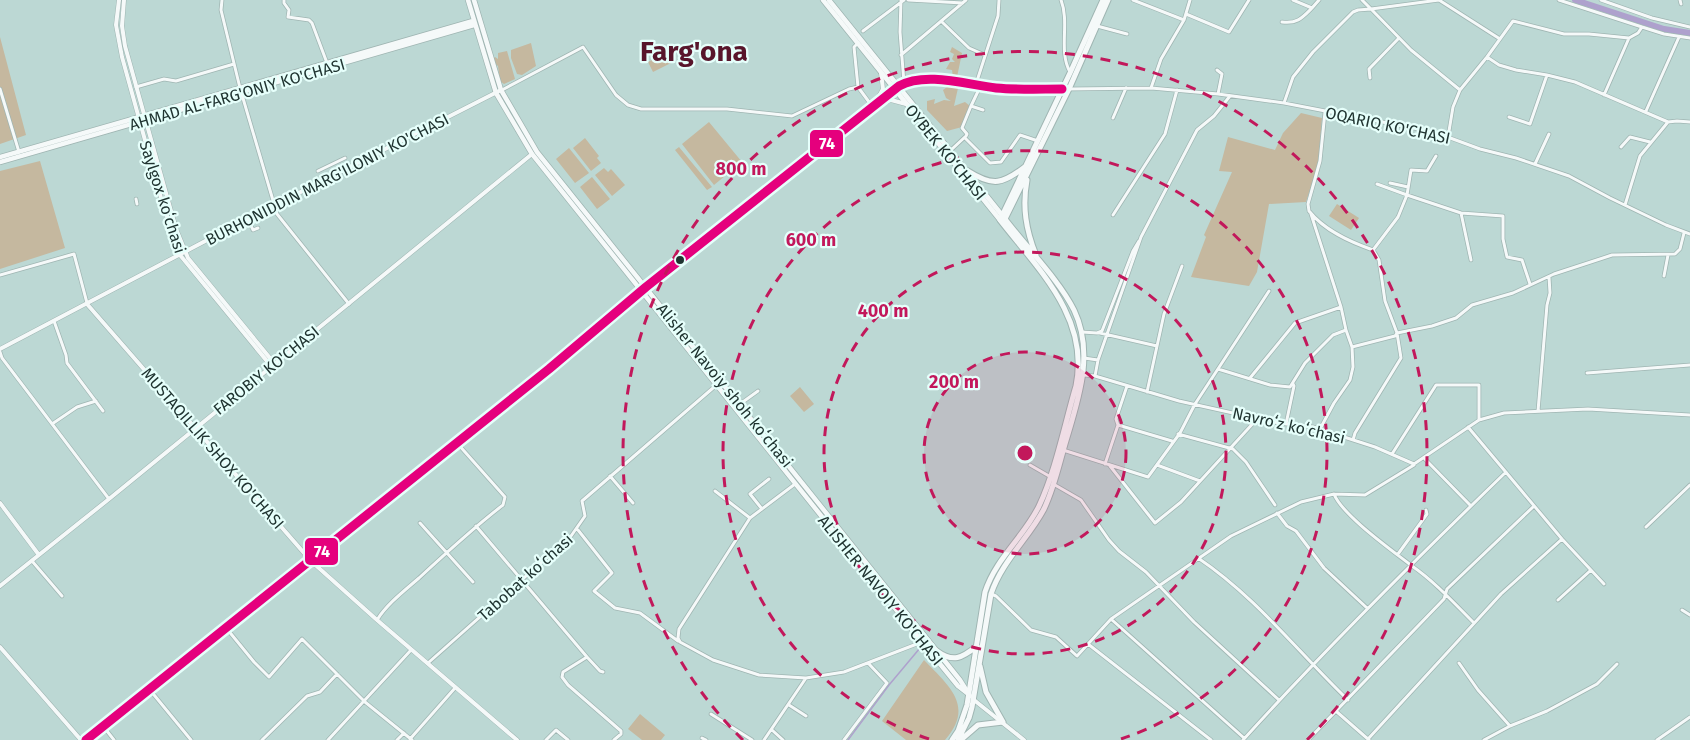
<svg xmlns="http://www.w3.org/2000/svg" width="1690" height="740" font-family="'Fira Sans',sans-serif">
  <rect width="100%" height="100%" fill="#bcd8d4"/>
  <path fill="#c5b89f" d="M0 37 26 135 0 144Z
    M531 43 536 66 522 75 517 74 511 58V50Z
    M952 47 962 53 957 77H953L952 70 946 69 950 62H955L952 59 954 54 950 52Z
    M507 51 515 79 504 84 500 81 498 66 493 62V59L495 57 498 59V53Z
    M668 51 673 62 653 72 648 62Z
    M947 87 958 88 954 106 965 102 970 106 962 127 947 131 927 110V101L935 99 934 104 944 100 951 101 946 98 943 90Z
    M1301 113 1322 118 1318 166 1306 202 1269 204 1257 272 1249 286 1191 277 1206 237 1204 235 1232 172 1219 171 1228 137 1275 150 1283 133Z
    M709 122 742 162 714 185 682 144Z
    M585 138 599 156 597 158 601 163 591 171 573 148Z
    M679 147 712 187 707 190 675 150Z
    M569 148 589 173 575 183 556 159Z
    M40 161 65 248 0 269V171Z
    M604 168 608 172 611 169 625 185 612 196 595 175Z
    M592 177 610 199 597 209 580 187Z
    M1337 204 1359 218 1351 230 1329 216Z
    M800 387 814 404 804 412 790 396Z
    M924 660C949 686 975 706 945 740H906L882 721Z
    M640 714 665 735 661 740H642L628 729Z"/>
  <g fill="none" stroke-linecap="round" stroke-linejoin="round">
    <path stroke="#aea1cd" stroke-width="1.5" d="M848 740 889 685 920 648"/>
    <path stroke="#aea1cd" stroke-width="6" d="M1575 0 1664 29 1690 33"/>
    <g stroke="#9fb5b2" stroke-width="4.5">
      <path id="street" d="M222 0 221 10 240 88 277 214 349 304
        M284 0V3L289 10 288 17 309 20 312 23 327 63
        M901 0 900 32 904 83
        M908 0 963 3
        M1061 0C1070 23 1058 51 1070 72
        M1133 0 1184 20
        M1293 0 1312 8 1319 0
        M1362 0 1371 9 1439 0 1500 39
        M1559 0 1642 27
        M1601 0 1652 18 1690 27
        M1680 0 1681 4
        M1186 14 1229 32 1249 0
        M942 22 969 48 985 55
        M1282 22C1297 24 1302 18 1312 8
        M1097 26 1127 34
        M863 31 904 0
        M858 43 854 47 858 87
        M901 55 966 0
        M1487 57 1499 65 1516 70 1547 75 1575 82 1668 122 1677 121 1690 122
        M1217 70 1222 74 1218 94
        M1370 78 1369 69 1399 38
        M976 84 998 16 999 0
        M981 85 971 106 983 110
        M899 86C926 71 968 85 996 88 1018 90 1040 89 1062 89
        M136 87 164 79 176 81 234 64
        M1151 88 1161 59 1184 20 1190 0
        M0 89 19 152
        M1069 89 1151 88 1218 94 1284 103 1434 132 1480 149 1516 158 1569 176 1610 198 1666 225 1690 234
        M502 90 583 47 616 95 628 105 641 109H727L792 116 849 89 858 87 872 106
        M1604 95 1629 38 1638 33 1642 27 1664 34 1690 38
        M1284 103 1293 77 1313 52 1353 12 1358 10 1371 9 1411 50 1460 90
        M1646 111 1679 37
        M1325 112 1320 161 1308 204 1309 211C1325 231 1350 242 1373 250L1379 260 1385 301 1397 333 1401 358 1355 433 1353 440
        M1509 117 1530 124 1547 75
        M1113 118 1126 88
        M1448 137 1453 107 1460 90 1487 57 1513 21 1564 34H1589L1629 38
        M965 138 990 163 1001 162 1020 135 1038 141
        M1621 147 1630 137 1650 142
        M951 150 966 136 967 134 962 128 971 106
        M1535 164 1549 134
        M318 171 345 158
        M1390 183 1408 187
        M1377 184 1407 195 1411 170 1427 171 1436 156
        M136 199 137 204
        M1625 205 1640 156 1668 122
        M1461 213 1471 260
        M1311 214 1341 307
        M1113 215 1165 134 1177 90
        M248 219 253 230 258 228
        M1373 250 1398 217 1407 195 1461 213 1503 216V239L1507 257 1522 260 1530 284
        M0 275 74 254 87 303
        M1664 276 1668 255
        M54 321 66 355 67 363 103 411
        M1082 332 1097 333 1102 331 1133 251 1139 241
        M1100 333 1157 346
        M0 352 2 358 109 499
        M1084 358 1098 360
        M1218 369 1270 385 1290 387 1305 363 1333 335 1346 330 1352 347 1395 336 1397 333 1432 326 1456 318 1472 305 1513 293 1554 274 1612 255 1675 254 1680 249 1684 233
        M1587 373 1690 365
        M1084 375 1095 376 1179 401 1273 422 1313 427 1375 447 1414 464 1479 420 1504 413 1588 409 1690 415
        M1095 376 1098 360 1141 237 1197 130 1214 116 1230 96
        M1250 378 1295 323 1341 307 1346 330
        M1147 392 1164 314 1182 266
        M740 404 758 391
        M1538 411 1547 305 1550 293 1549 277
        M52 424 77 407 96 401
        M1286 424 1294 386 1293 384
        M1118 425 1172 441
        M1468 427 1562 539 1604 584
        M1320 429 1334 403 1350 380 1353 367 1352 347
        M1178 434 1233 449 1246 462 1275 505
        M1063 450 1148 477 1180 433 1195 404 1269 291
        M1392 454 1436 385H1479V420
        M1424 458 1471 506
        M1105 464 1118 425 1116 419 1127 386
        M1030 465 1049 476
        M1157 465 1200 481
        M1110 466 1155 523 1181 502 1257 419
        M610 476 633 503
        M795 484 750 518 679 629 678 638 680 642 713 660 759 675 806 678 844 672 922 642
        M1055 485 1081 500 1109 540 1119 551 1146 572 1194 622 1279 700
        M715 491 750 518
        M1334 494C1342 515 1393 551 1412 566 1435 582 1454 603 1474 623
        M762 509 750 494 769 479
        M1277 513 1287 526 1296 531 1324 568 1367 608
        M420 523 473 582
        M476 526 587 657 563 672 562 677 568 685 621 731V734L614 740
        M1646 527 1690 485
        M578 530 612 573 594 591 615 608 640 613 678 641
        M1398 554 1427 514 1426 510
        M1198 558C1256 597 1298 652 1348 700
        M32 561 62 596
        M991 594 996 596 1031 630 1056 637 1077 656 1111 619 1231 536 1301 502 1334 494 1365 495 1414 465
        M1558 600 1591 570
        M1682 610 1690 615
        M1111 619 1244 738
        M377 620C387 604 404 591 419 578 446 553 473 528 503 505L505 497 457 443
        M227 629 254 662 269 677 302 639 365 702 412 740
        M1088 644 1211 740
        M587 657 600 671 603 672
        M428 663 571 536 585 516 582 501 713 388
        M1459 663 1478 690 1510 726 1547 711 1597 684 1617 664
        M869 664 886 682
        M150 690 191 740
        M789 705 806 716
        M1337 712 1369 740
        M711 714 752 740
        M103 726 114 740
        M772 730 783 740
        M702 738 706 740
        M410 739 455 688
        M1368 739 1501 594 1562 539
        M262 740 307 696 320 692 337 674
        M328 740 411 650
        M397 740 404 733
        M546 740 556 730 568 740
        M764 740 806 678
        M844 740 887 683
        M1243 740C1327 647 1416 559 1506 472
        M1308 740 1444 599 1447 589 1534 506
        M1484 740 1510 726
        M1657 740 1690 717"/>
    </g>
    <g stroke="#9fb5b2" stroke-width="5">
      <path id="secondary" d="M119 0 116 25 122 57 161 198 180 255 271 366
        M124 0 122 26 125 46 176 229 188 258 274 363
        M877 100 883 89 881 73
        M879 103 891 100 906 104
        M87 304 311 561 377 620 517 740
        M0 349 230 228 501 90
        M0 503 39 555
        M0 586 109 499 532 154
        M0 647 81 740
        M974 700 1024 740
        M86 740 549 369 646 287 896 88"/>
    </g>
    <g stroke="#9fb5b2" stroke-width="6">
      <path id="primary" d="M468 0 496 93 532 154 922 642 958 686 967 693
        M474 0 501 90 537 152 960 680 970 696
        M823 0 1000 220
        M829 0 1002 215
        M0 157 473 21
        M0 162 474 25"/>
    </g>
    <g stroke="#9fb5b2" stroke-width="7">
      <path id="highway" d="M968 171C993 187 1003 184 1026 166
        M1027 180C1022 207 1026 230 1036 255
        M1004 221 1069 89 1108 0
        M937 651C953 663 962 658 977 646
        M980 666 986 692 1003 722
        M962 739 978 725 1003 722
        M952 740 958 731 967 705 985 592C996 558 1024 537 1039 506 1056 470 1065 423 1076 386 1090 318 1038 269 1000 220L1070 73 1103 0
        M958 740 969 718 972 707 991 594C1002 561 1028 539 1044 509 1054 488 1059 465 1065 444 1078 400 1095 354 1074 310 1058 278 1024 245 1002 215"/>
    </g>
    <use href="#street" stroke="#f5f9f9" stroke-width="3"/>
    <use href="#secondary" stroke="#f5f9f9" stroke-width="4"/>
    <use href="#primary" stroke="#f5f9f9" stroke-width="4.5"/>
    <use href="#highway" stroke="#f5f9f9" stroke-width="5"/>
    <g stroke="#e6fffb" stroke-width="14">
      <path id="bus-1" d="M86 740 549 369 646 287 899 86C926 71 968 85 996 88 1018 90 1040 89 1062 89"/>
    </g>
    <use href="#bus-1" stroke="#e5007d" stroke-width="9"/>
  </g>
  <circle cx="1025" cy="453" r="101" fill="#c2185b" fill-opacity=".12"/>
  <g fill="none" stroke="#c2185b" stroke-width="3" stroke-dasharray="10 8">
    <circle cx="1025" cy="453" r="101"/>
    <circle cx="1025" cy="453" r="201"/>
    <path d="M929 739A302 302 0 1 1 1121 739"/>
    <path d="M743 740A402 402 0 1 1 1307 740"/>
  </g>
  <circle fill="#203431" stroke="#e6fffb" stroke-width="2" cx="680" cy="260" r="5"/>
  <g text-anchor="middle" stroke-width="4.5" stroke-linejoin="round" paint-order="stroke">
    <g font-size="16" fill="#203431" stroke="#e6fffb">
      <text transform="translate(237 94) rotate(-16)" y="6">AHMAD AL-FARG'ONIY KO'CHASI</text>
      <text transform="translate(1388 125) rotate(12)" y="6">OQARIQ KO'CHASI</text>
      <text transform="translate(946 152) rotate(51)" y="6">OYBEK KO‘CHASI</text>
      <text transform="translate(327 179) rotate(-27)" y="6">BURHONIDDIN MARG'ILONIY KO'CHASI</text>
      <text transform="translate(163 197) rotate(72)" y="6">Saylgox koʻchasi</text>
      <text transform="translate(266 370) rotate(-39)" y="6">FAROBIY KO'CHASI</text>
      <text transform="translate(725 385) rotate(51)" y="6">Alisher Navoiy shoh koʻchasi</text>
      <text transform="translate(1289 425) rotate(13)" y="6">Navroʻz koʻchasi</text>
      <text transform="translate(213 448) rotate(49)" y="6">MUSTAQILLIK SHOX KO'CHASI</text>
      <text transform="translate(525 577) rotate(-42)" y="6">Tabobat koʻchasi</text>
      <text transform="translate(881 590) rotate(51)" y="6">ALISHER NAVOIY KO'CHASI</text>
    </g>
    <g font-size="28" font-weight="bold" fill="#58152b" stroke="#e6fffb">
      <text x="694" y="61">Farg'ona</text>
    </g>
  </g>
  <circle cx="1025" cy="453" r="9" fill="#c2185b" stroke="#e6fffb" stroke-width="3"/>
  <g font-size="18" text-anchor="middle" font-weight="bold" fill="#c2185b" stroke="#e6fffb" stroke-width="4.5" stroke-linejoin="round" paint-order="stroke">
    <text x="741" y="175">800 m</text>
    <text x="811" y="246">600 m</text>
    <text x="883" y="317">400 m</text>
    <text x="954" y="388">200 m</text>
  </g>
  <g stroke="#e6fffb" stroke-width="2">
    <rect x="809" y="129" width="35" height="29" rx="6" fill="#e5007d"/>
    <rect x="304" y="537" width="35" height="29" rx="6" fill="#e5007d"/>
  </g>
  <g font-size="16" text-anchor="middle" font-weight="bold" fill="#fff">
    <text x="827" y="149">74</text>
    <text x="322" y="557">74</text>
  </g>
</svg>
